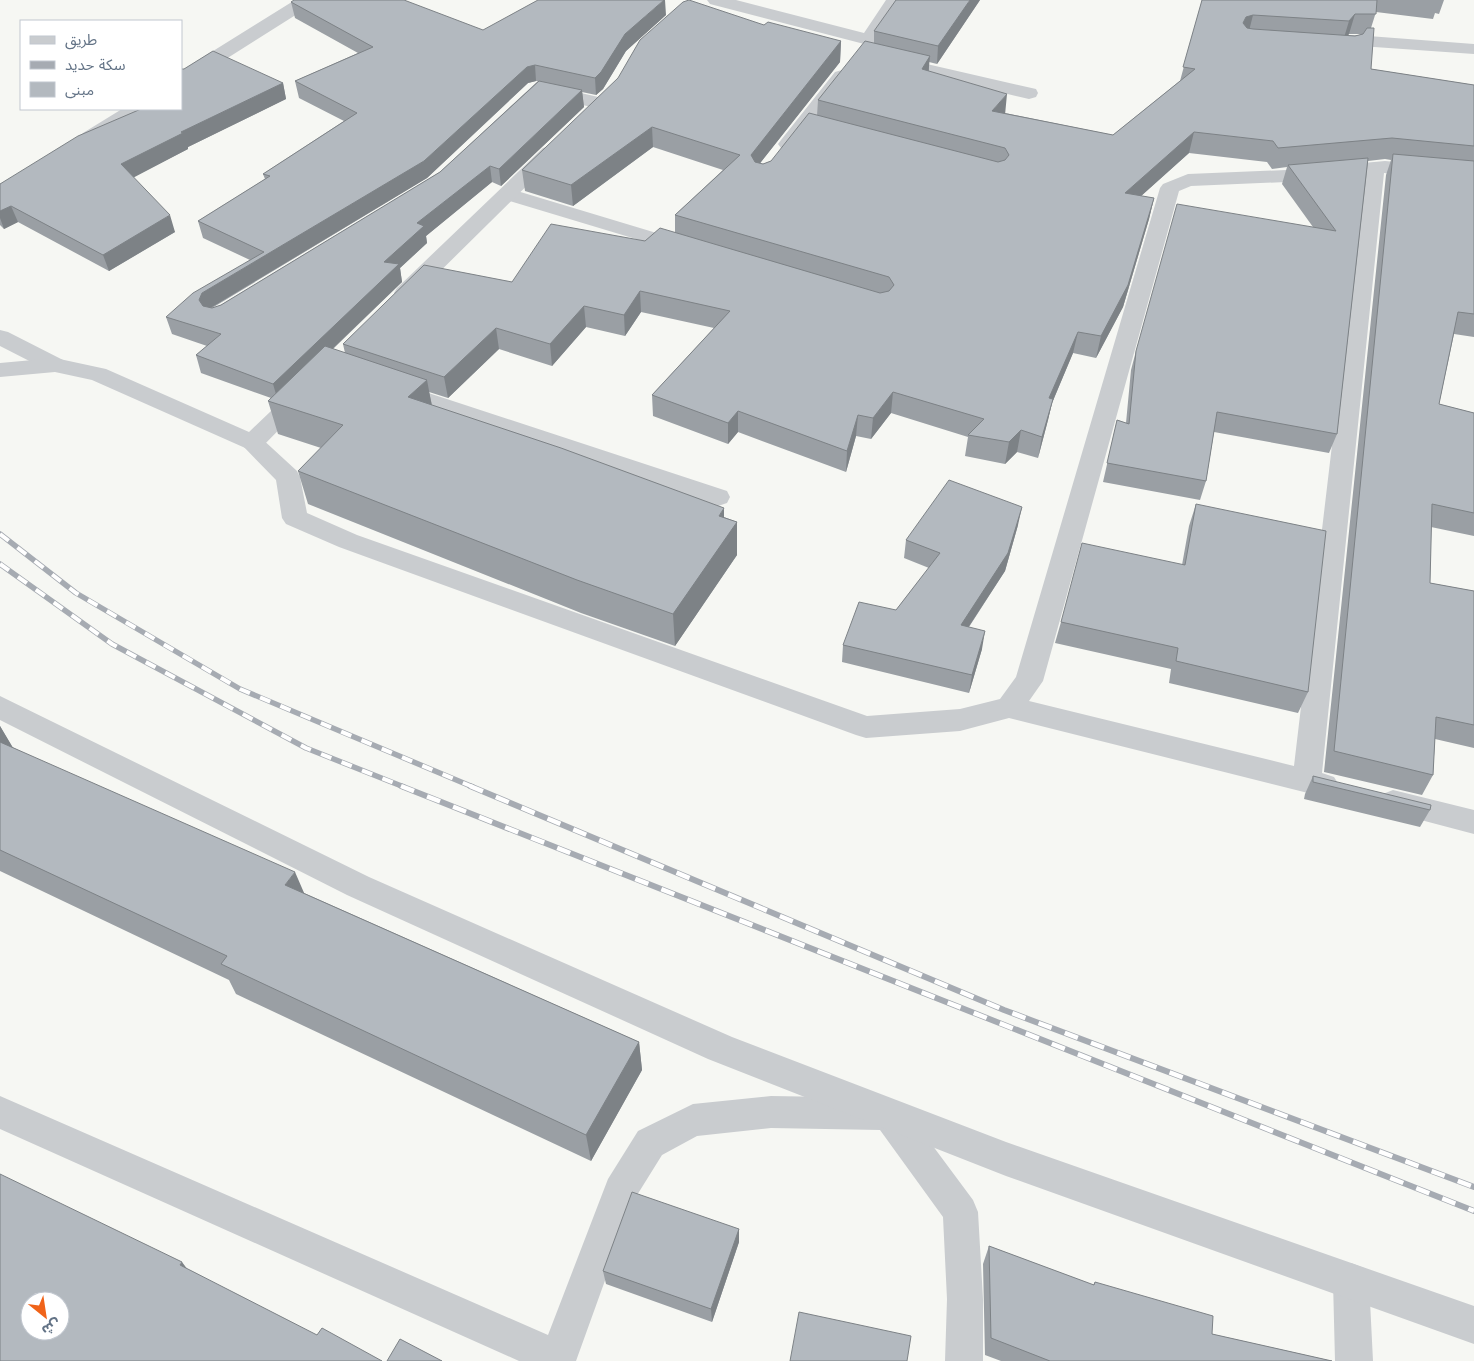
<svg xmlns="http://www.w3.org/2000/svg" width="1474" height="1361" font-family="Jost,'Noto Sans Arabic',sans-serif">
  <rect width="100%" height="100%" fill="#f6f7f3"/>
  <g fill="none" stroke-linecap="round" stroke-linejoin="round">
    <path fill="#c9cccf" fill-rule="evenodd" d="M295 0H316L313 4 188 83 181 84V71Z
      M1355 35 1474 44V54L1360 46 1355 53 1349 54 1336 53 1333 49 1336 45 1344 44 1349 36Z
      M892 56 1036 89 1038 93 1036 97 1029 99 886 65 883 61 886 57Z
      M842 70 849 72 851 76 849 80 795 148 788 150 781 148 778 144 781 140 835 72Z
      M546 85 607 99 609 103 607 107 600 109 539 95 537 91 539 87Z
      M122 109H144L142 113 97 141 90 143 83 141 80 137 83 133Z
      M1385 161 1474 169V181L1384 173 1322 773 1334 777 1339 785 1334 793 1324 797 1009 718 960 731 866 738 856 735 339 547 286 524 282 518 276 480 240 443 244 437 252 435 260 437 297 471 300 477 307 513 357 535 867 716 960 709 1000 699 1016 677 1160 188 1163 184 1188 174 1286 170ZM1364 175 1294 766 1029 701 1043 681 1179 191 1191 186 1286 182Z
      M507 188 693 244 697 248 693 252 686 254 679 252 500 198 497 194 500 190Z
      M0 330 8 332 63 360 66 365 63 370 55 372 47 370 0 346Z
      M395 382 727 491 730 497 727 503 718 506 709 503 387 394 383 389 387 384Z
      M1393 790 1474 810V834L1383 810 1378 802 1383 794Z
      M0 1096 548 1335 608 1179 638 1131 693 1104 771 1096 889 1098 901 1103 973 1200 978 1212 983 1299V1361H945L947 1299 943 1217 880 1130 771 1128 697 1136 662 1155 634 1200 576 1361H519L0 1129Z
      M1351 1263 1364 1268 1369 1281 1373 1361H1335L1333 1281 1338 1268Z"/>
    <path fill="#c9cccf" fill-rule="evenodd" d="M707 0H736L864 33 886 0H904L874 44 868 45 710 4Z
      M550 146 557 148 560 152 557 156 413 298 405 300 397 298 394 293 397 288 543 148Z
      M55 358 106 369 249 432 293 390 301 387 309 390 313 395 260 449 252 451 92 380 55 372 0 377V363Z
      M0 696 369 877 732 1037 1006 1142 1474 1306V1344L1006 1176 708 1059 347 895 0 720Z"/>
    <g stroke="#a6abb2" stroke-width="5.5">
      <path id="rail-far1" d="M0 534 76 593 240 689 473 787
        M0 564 112 644 306 748 404 787"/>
    </g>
    <g stroke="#a6abb2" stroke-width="6">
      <path id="rail" d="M401 786 1474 1211
        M470 786 1004 1010 1474 1187"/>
    </g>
    <use href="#rail-far1" stroke="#fff" stroke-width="4" stroke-dasharray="11" stroke-linecap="butt"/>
    <use href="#rail" stroke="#fff" stroke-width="4.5" stroke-dasharray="14" stroke-linecap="butt"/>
  </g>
  <path fill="#9a9fa4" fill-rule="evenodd" d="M980 0 937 64 929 62V71L1005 113 1113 135 1180 81 1202 0H1444L1439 14 1435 13 1433 19 1376 12 1371 28V69L1474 85V337L1454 334 1439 404 1474 413V536L1431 527 1430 583 1474 591V748L1435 739 1433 775 1422 795 1324 772 1386 175 1391 160 1385 159 1368 161 1337 434 1329 453 1214 432 1206 481 1200 500 1103 482 1117 420 1126 423 1131 370 1136 351 1313 227 1282 184 1287 167 1272 169 1267 162 1189 153 1141 196 1154 198 1149 219 1123 307 1096 358 1073 353 1052 403 1048 420 1038 458 1017 452 1005 464 965 456 968 437 891 413 871 439 856 436 846 472 738 432 728 444 653 416 652 395 714 328 641 312 625 336 586 327 552 366 499 349 448 398 429 392 432 405 737 522V555L675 646 581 613 308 504 298 471 321 448 278 434 268 401 271 398 201 373 196 355 207 346 172 334 166 317 250 260 203 238 198 221 265 179 263 174 344 121 299 98 295 81 358 53 295 18 291 2 483 30 666 15 626 51 603 89 596 95 582 92 584 107 501 186 492 182 426 236 427 243 400 268 402 282 333 349 345 353 343 344 512 282 675 232V215L723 170 653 147 573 206 525 191 522 170 764 25 841 41 840 62 760 163 763 164 771 161 817 116 818 100 874 43V31ZM1349 34H1362L1355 36 1348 35ZM536 81H538L440 172 221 305 212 308 427 178 528 83Z
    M283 83 286 99 188 147V149L133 177 175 232 109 271 18 222 4 229 0 225V184Z
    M1196 504 1308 692 1298 713 1169 683 1171 669 1055 643 1061 622 1182 565 1189 526Z
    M1018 525 1005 571 969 627 982 649 969 693 842 662 843 645 896 610 929 568 904 558 906 540Z
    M0 726 12 747 304 893 639 1042 642 1070 591 1161 236 994 229 980 0 871Z
    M1313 776 1430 810 1420 827 1304 799 1305 794Z
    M739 1229V1242L712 1322 606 1284 603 1271Z
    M989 1246 1093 1285 1095 1282 1212 1334 1332 1361H1001L985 1355 983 1264Z"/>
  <path fill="#7d8286" d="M664 0H665L666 15 626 51 603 89 596 95 595 78 625 34Z
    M970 0H980L937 64 938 46Z
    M1355 14 1349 34 1343 41 1349 21Z
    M1253 15 1248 35 1243 23 1246 17Z
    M841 41 840 62 750 176 751 155Z
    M930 56 928 77 922 69Z
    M535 65 536 81 528 83 427 178 207 310 204 317 199 300 202 293 424 161 527 67Z
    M283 83 286 99 188 147V149L127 181 121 164 181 132Z
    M582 90 584 107 501 186 499 169Z
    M1007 94 1005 115 992 111Z
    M652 127 653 147 573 206 571 185Z
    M1194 132 1189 153 1121 214 1125 193Z
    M490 166 492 182 426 236 427 243 400 268 402 282 278 401 273 384 384 262 417 223Z
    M1154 198 1149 219 1123 307 1096 358 1101 336Z
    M11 206 18 222 4 229 0 218V211Z
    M170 215 175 232 109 271 103 255Z
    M640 291 641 312 625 336 624 315Z
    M584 306 586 327 552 366 550 344Z
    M496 328 499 349 448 398 444 377Z
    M1078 332 1073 353 1052 403 1048 420 1038 458 1049 398Z
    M427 380 433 412 408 397Z
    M893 392 891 413 871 439 873 418Z
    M738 411V432L728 444V423Z
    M858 415 856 436 846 472 847 451Z
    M1021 430 1017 452 1005 464 1009 442Z
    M1022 507 1018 525 1005 571 958 643 961 625Z
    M724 508V540L737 522V555L675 646 673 614 719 516Z
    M985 631 982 649 969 693 972 675Z
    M0 726 15 751 0 764Z
    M295 872 308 902 285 885Z
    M639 1042 642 1070 591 1161 586 1135Z
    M739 1229V1242L712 1322 711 1309Z
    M182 1262 197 1282 180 1265Z"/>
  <path fill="#b3b9bf" stroke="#7d8286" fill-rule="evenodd" d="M294 0H404L483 30 538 0H664L625 34 601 72 595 78 535 65 527 67 424 161 202 293 199 300 203 306 212 308 221 305 440 172 539 81 582 90 499 169 490 166 417 223 424 226 384 262 399 264 273 384 196 355 221 334 166 317 193 293 264 252 198 221 270 176 263 174 357 113 295 81 373 47 291 2Z
    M689 0 764 25 768 22 841 41 751 155 755 162 763 164 771 161 809 113 998 162 1005 160 1009 155 1005 148 818 100 865 41 930 56 922 69 1007 94 992 111 1113 135 1195 69 1183 67 1202 0H1377L1376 14H1355L1349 21 1253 15 1246 17 1243 23 1247 28 1253 29 1355 36 1363 34 1367 28H1374L1371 69 1474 85V146L1392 138 1278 148 1273 141 1194 132 1125 193 1154 198 1128 285 1101 336 1078 332 1049 398 1053 399 1042 437 1021 430 1009 442 968 435 984 419 893 392 873 418 858 415 847 451 738 411 728 423 652 395 730 311 640 291 624 315 584 306 550 344 496 328 444 377 343 344 424 265 512 282 551 224 645 241 660 228 880 293 889 291 894 285 889 277 675 215 740 155 652 127 571 185 522 170 618 78 640 40 683 2Z
    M896 0H970L938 46 874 31Z
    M213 51 283 83 181 132 183 133 121 164 170 215 103 255 11 206 0 211V184L78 136 141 109H181V69H184Z
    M1393 154 1474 161V314L1458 312 1439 404 1474 413V513L1432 504 1430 583 1474 591V725L1436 717 1433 775 1334 751Z
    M1368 158 1337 434 1217 412 1206 481 1107 463 1117 420 1129 424 1136 351 1177 204 1336 231 1288 165Z
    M325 346 427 380 408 397 561 448 724 508 719 516 737 522 673 614 577 580 298 471 343 425 268 401Z
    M949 480 1022 507 1008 553 961 625 985 631 972 675 843 645 859 602 896 610 940 553 906 540Z
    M1196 504 1326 531 1308 692 1176 661 1178 648 1061 622 1082 543 1185 565Z
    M0 742 295 872 285 885 639 1042 586 1135 221 964 227 956 0 850Z
    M1313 776 1431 805 1430 810 1313 782Z
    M0 1174 182 1262 180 1265 317 1335 322 1328 382 1361H0ZM30 1301H60V1331H30Z
    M632 1192 739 1229 711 1309 603 1271Z
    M989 1246 1094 1285 1095 1282 1213 1316 1212 1334 1332 1361H1050L991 1338Z
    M799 1312 911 1336 907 1361H790Z
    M400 1339 442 1361H387Z"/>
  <rect x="20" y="20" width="162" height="90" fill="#ffffff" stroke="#c1c7cf"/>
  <rect x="30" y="36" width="25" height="8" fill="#c9cccf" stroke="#c1c7cf"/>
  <text x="65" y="45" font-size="15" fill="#637386">طريق</text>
  <rect x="30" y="61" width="25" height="8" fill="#a6abb2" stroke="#c1c7cf"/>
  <text x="65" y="70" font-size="15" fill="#637386">سكة حديد</text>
  <rect x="30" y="82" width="25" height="15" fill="#b3b9bf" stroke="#c1c7cf"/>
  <text x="65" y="95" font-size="15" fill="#637386">مبنى</text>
  <g transform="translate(45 1316) rotate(150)"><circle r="24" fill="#ffffff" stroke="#c1c7cf"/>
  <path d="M0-4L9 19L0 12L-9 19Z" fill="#f06319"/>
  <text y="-8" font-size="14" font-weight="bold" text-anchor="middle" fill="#637386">ش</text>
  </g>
</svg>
